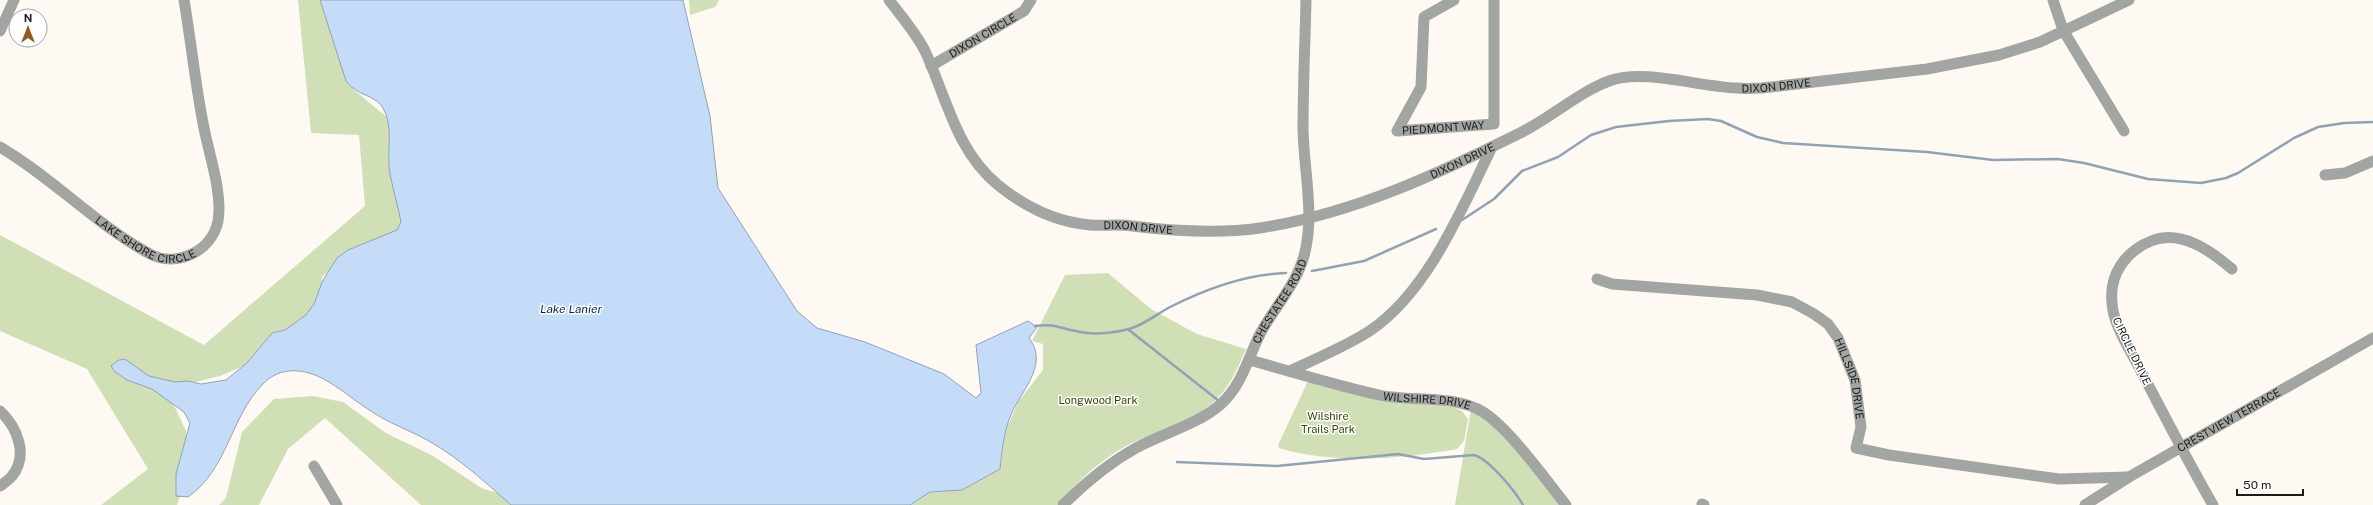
<svg xmlns="http://www.w3.org/2000/svg" width="2373" height="505" font-family="'Public Sans',sans-serif">
  <rect width="100%" height="100%" fill="#fefaf3"/>
  <path fill="#d0dfb5" d="M298 0H344L353 89 389 119 410 236 353 247 322 277 319 326 253 362 220 376 179 386 170 397 186 431 187 475 177 505H101L148 469 87 369 0 331V235L204 345 365 206 359 135 311 133Z
    M689 0H719L715 7 690 15Z
    M1108 273 1151 309 1197 334 1246 349C1237 370 1228 391 1210 405 1182 428 1143 433 1113 454 1091 468 1074 486 1057 505H909L930 492 962 490 1000 469 1005 433 1018 402 1043 370V344L1032 341 1065 275Z
    M1308 381 1403 403 1454 407 1462 411 1468 419 1464 441 1457 449C1400 459 1336 465 1279 448L1278 445Z
    M313 396 343 402 386 433 433 456 483 489 531 501 532 505H421L325 418 288 449 259 505H219L226 498 242 432 274 399Z
    M1472 403 1570 505H1455Z"/>
  <path fill="#c4dcf8" stroke="#92a2b5" d="M320 0H683L710 116 718 188 797 311 817 328 865 342 944 374 976 398 981 393 976 345 1028 321 1037 327 1029 338C1051 366 1017 394 1009 420 1003 436 1002 452 1000 469L962 490 930 492 910 505H511C485 482 458 457 427 440 409 430 388 423 371 411 351 399 331 379 309 373 291 368 275 371 262 385 230 418 228 469 188 497L176 496V474L190 423 184 412 152 389 127 380 115 372 111 366 119 360 125 359 149 376 175 382 188 381 201 384 226 380 247 363 272 333 285 330 306 315 314 304 323 280 337 258 348 250 397 230 401 222C398 206 393 190 390 174 386 152 394 131 384 110 378 95 356 96 346 81Z"/>
  <g fill="none" stroke-linecap="round" stroke-linejoin="round">
    <path stroke="#92a2b5" stroke-width="2.5" d="M1462 220 1494 199 1522 171 1558 157 1591 135 1616 127 1669 121 1708 119 1721 121 1757 137 1783 143 1927 152 1993 160 2058 159 2084 163 2148 179 2201 183 2226 178 2238 173 2294 138 2318 127 2344 123 2373 122
      M1312 271 1364 261 1436 229
      M1035 326C1054 323 1062 329 1080 332 1094 335 1115 333 1129 329 1144 325 1158 313 1172 306 1206 289 1247 274 1286 273
      M1129 330 1219 401
      M1177 462 1277 466 1398 454 1424 459 1474 455C1489 459 1515 491 1523 505"/>
    <g stroke="#a2a5a2" stroke-width="11">
      <path id="s1" d="M889 0C901 16 916 33 925 51 946 96 956 151 998 185 1025 207 1055 222 1090 225 1104 226 1118 224 1132 226 1173 231 1218 234 1260 228 1352 214 1438 174 1520 133 1551 118 1577 93 1609 81 1644 68 1699 87 1737 88 1745 89 1754 88 1762 88L1927 69 1999 55 2040 42 2129 0"/>
      <path id="s2" d="M1454 0 1424 17 1421 87 1397 131 1494 124V0"/>
      <path d="M2053 0 2063 30 2124 131"/>
      <path d="M0 31 14 0"/>
      <path id="s3" d="M931 66 1024 11 1031 0"/>
      <path id="s4" d="M0 147C53 178 96 225 150 254 177 268 212 251 218 221 223 192 208 152 203 123 195 82 191 41 184 0"/>
      <path d="M2325 175 2345 173 2373 161"/>
      <path id="s5" d="M1597 279 1612 284 1757 295 1792 302 1814 314 1828 324 1838 338 1855 380 1861 427 1856 448 1889 455 2059 479 2129 477"/>
      <path id="s6" d="M1250 360C1292 372 1335 385 1379 395 1412 402 1454 394 1483 412 1510 429 1545 479 1566 505"/>
      <path d="M1290 371C1315 359 1349 345 1371 330 1429 290 1462 208 1492 147"/>
      <path d="M0 411C17 427 29 455 12 476 9 480 4 483 0 486"/>
      <path d="M314 466 337 505"/>
      <path d="M1702 504 1704 505"/>
      <path id="s7" d="M1063 505C1085 483 1109 463 1136 448 1163 433 1197 425 1221 404 1242 385 1248 358 1260 334 1274 308 1296 285 1304 256 1315 216 1304 171 1303 130 1303 87 1305 43 1306 0"/>
      <path id="s8" d="M2085 505 2129 477 2373 338"/>
      <path d="M2213 505C2187 460 2163 413 2139 367 2129 348 2113 324 2112 303 2109 274 2126 251 2151 241 2181 229 2211 251 2232 269"/>
    </g>
  </g>
  <g text-anchor="middle" stroke-width="3" stroke-linejoin="round" paint-order="stroke">
    <g font-size="11" fill="#1c1b18" stroke="#fff">
      <text dy="4" stroke="none"><textPath href="#s3" startOffset="60">DIXON CIRCLE</textPath></text>
      <text dy="4" stroke="none"><textPath href="#s1" startOffset="1039">DIXON DRIVE</textPath></text>
      <text dy="4" stroke="none"><textPath href="#s2" startOffset="201">PIEDMONT WAY</textPath></text>
      <text dy="4" stroke="none"><textPath href="#s1" startOffset="703">DIXON DRIVE</textPath></text>
      <text dy="4" stroke="none"><textPath href="#s1" startOffset="367">DIXON DRIVE</textPath></text>
      <text dy="4" stroke="none"><textPath href="#s4" startOffset="176">LAKE SHORE CIRCLE</textPath></text>
      <text dy="4" stroke="none"><textPath href="#s7" startOffset="308">CHESTATEE ROAD</textPath></text>
      <text transform="translate(2132 351) rotate(64)" y="4">CIRCLE DRIVE</text>
      <text dy="4" stroke="none"><textPath href="#s5" startOffset="299">HILLSIDE DRIVE</textPath></text>
      <text dy="4" stroke="none"><textPath href="#s6" startOffset="182">WILSHIRE DRIVE</textPath></text>
      <text dy="4" stroke="none"><textPath href="#s8" startOffset="167">CRESTVIEW TERRACE</textPath></text>
    </g>
    <g font-size="11" fill="#354403" stroke="#fff">
      <text x="1098" y="404">Longwood Park</text>
      <text x="1328" y="420">Wilshire<tspan x="1328" dy="13">Trails Park</tspan></text>
    </g>
    <g font-size="12" font-style="italic" fill="#012b54" stroke="#fff">
      <text x="571" y="313">Lake Lanier</text>
    </g>
  </g>
  <g transform="translate(28 28)"><circle r="19" fill="#ffffff" stroke="#a4a4a3"/>
  <path d="M0-3L7 15L0 10L-7 15Z" fill="#95591b"/>
  <text y="-6" font-size="11" font-weight="bold" text-anchor="middle" fill="#1c1b18">N</text>
  </g>
  <path d="M2237 489v6h66v-6" fill="none" stroke="#1c1b18" stroke-width="2"/>
  <text x="2243" y="489" font-size="12" fill="#1c1b18" stroke="#ffffff" stroke-width="3" paint-order="stroke">50 m</text>
</svg>
